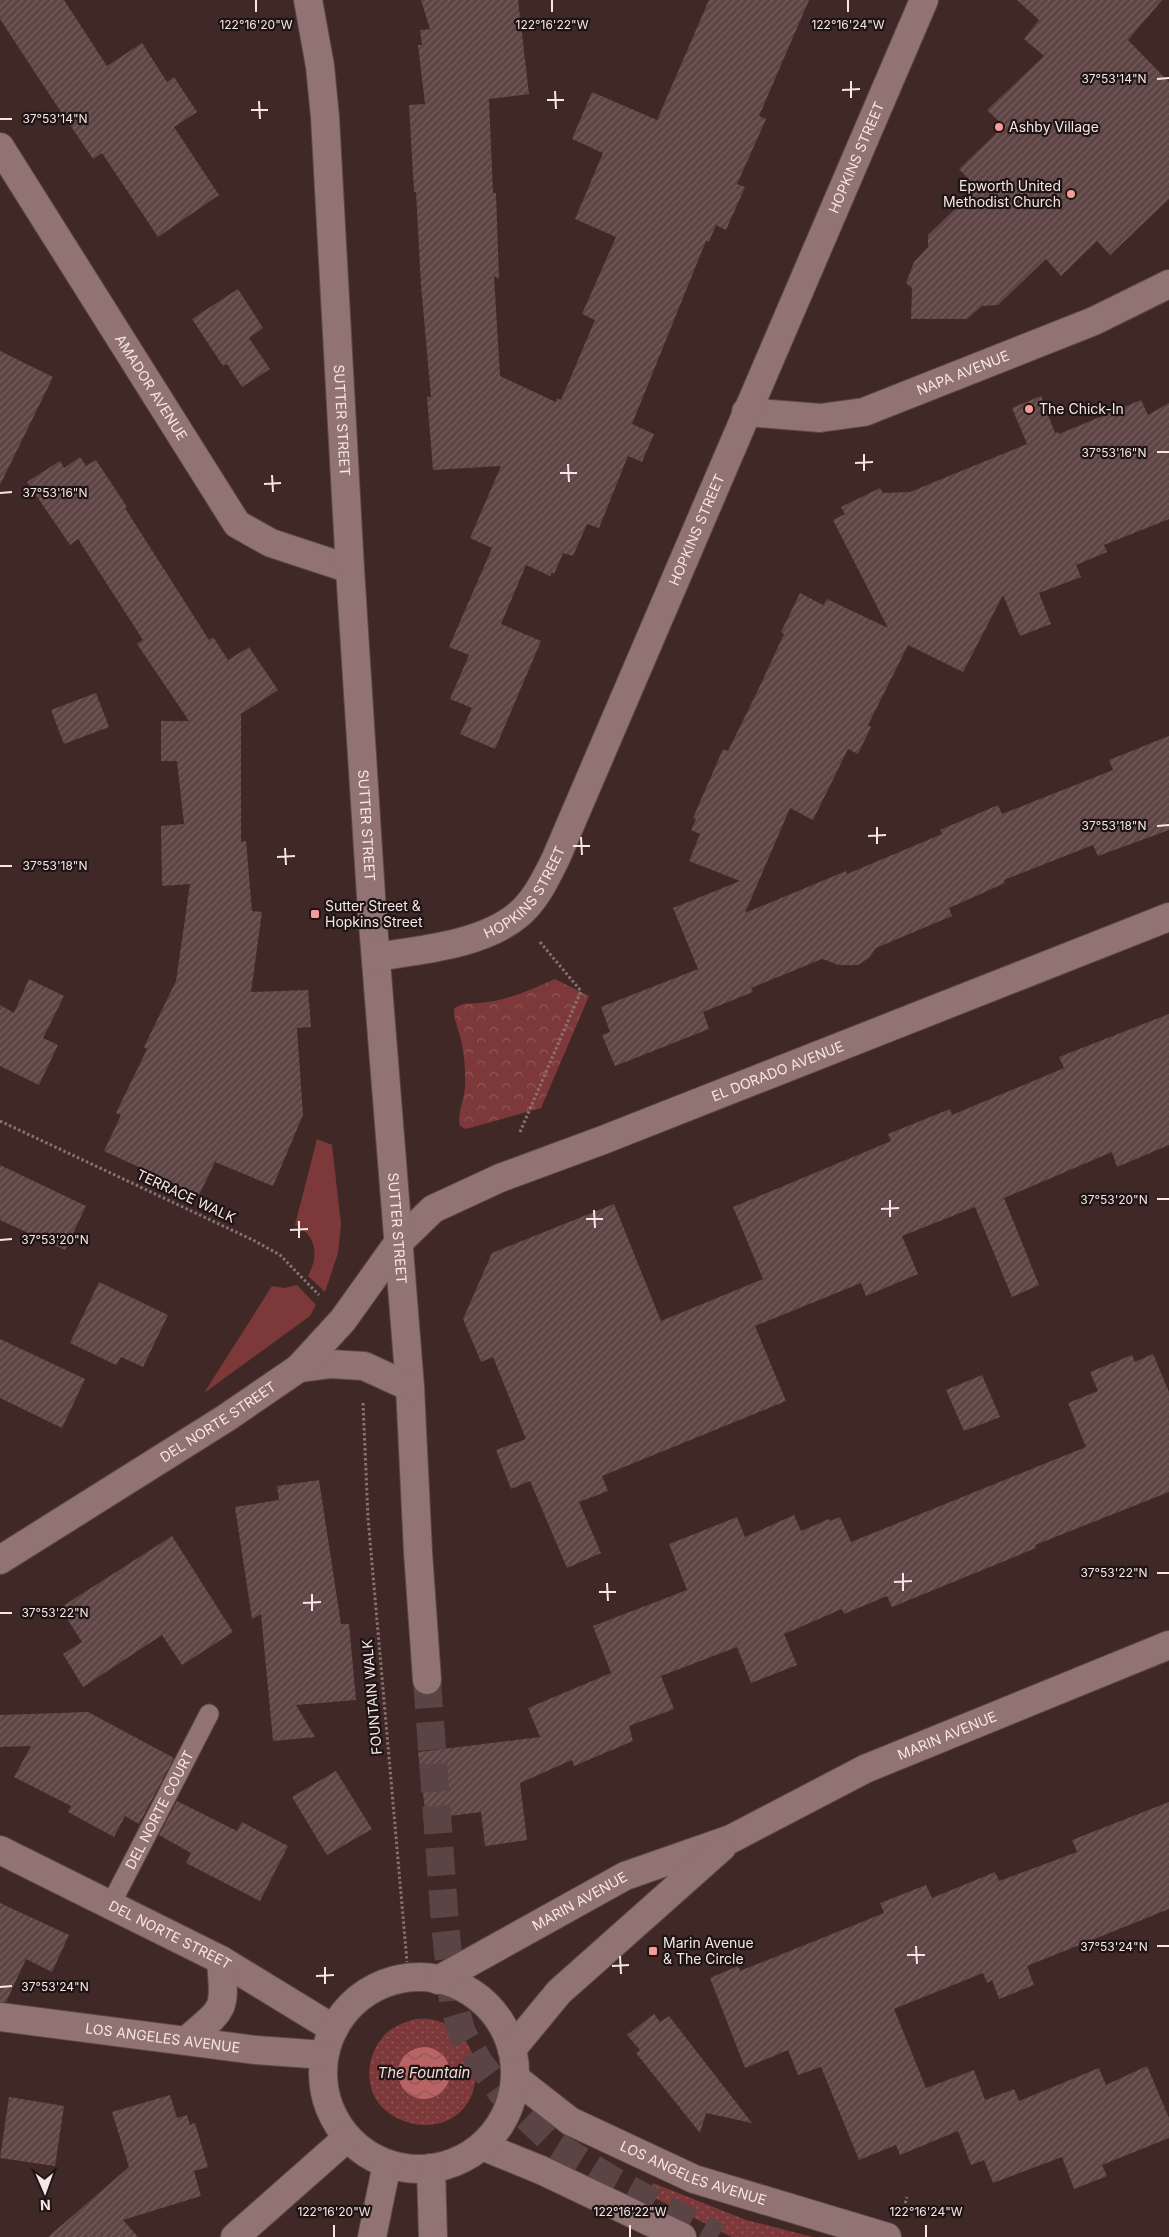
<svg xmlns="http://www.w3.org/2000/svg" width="1169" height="2237" font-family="Inter,sans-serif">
  <defs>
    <pattern id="grass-dots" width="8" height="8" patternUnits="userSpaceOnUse" patternTransform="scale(1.25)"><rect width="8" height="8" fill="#7d393a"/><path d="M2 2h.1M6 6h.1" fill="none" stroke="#905656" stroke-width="1.8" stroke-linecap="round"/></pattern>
    <pattern id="park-crowns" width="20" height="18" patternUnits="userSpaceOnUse" patternTransform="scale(1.25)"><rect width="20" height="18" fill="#7d393a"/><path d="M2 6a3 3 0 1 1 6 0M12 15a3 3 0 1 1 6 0" fill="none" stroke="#905656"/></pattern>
    <pattern id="water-waves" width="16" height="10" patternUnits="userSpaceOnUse" patternTransform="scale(1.25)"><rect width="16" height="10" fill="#b96464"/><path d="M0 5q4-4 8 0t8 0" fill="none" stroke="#8d5858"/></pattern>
    <pattern id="building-hatch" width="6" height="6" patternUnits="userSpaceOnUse" patternTransform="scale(1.25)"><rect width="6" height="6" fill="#5f4444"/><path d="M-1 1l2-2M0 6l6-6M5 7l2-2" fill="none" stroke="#775f5f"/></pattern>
  </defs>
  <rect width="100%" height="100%" fill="#402827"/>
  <path fill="url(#grass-dots)" fill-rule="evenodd" d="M415 2019C421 2019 428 2018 434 2020 466 2027 483 2061 473 2091 461 2130 413 2134 385 2110 364 2092 365 2059 382 2038 390 2027 403 2023 415 2019ZM419 2047 437 2050 444 2056 448 2082 444 2090 437 2095 411 2050Z
    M653 2183 746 2220 813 2237H732L649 2195Z"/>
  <path fill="url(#park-crowns)" d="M555 979 589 996 541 1108 466 1129 460 1126C457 1115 464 1100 465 1087 466 1072 464 1051 460 1036 457 1026 454 1019 454 1009 462 1002 469 1004 480 1003 507 1001 530 990 555 979Z"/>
  <path fill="#7d393a" d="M317 1139 332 1145 341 1224 338 1253 325 1292 308 1276C319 1256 317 1235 295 1225Z
    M297 1285 316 1305 310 1316 204 1393 272 1286 284 1288Z"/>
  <path fill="url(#water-waves)" d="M398 2073a26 26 0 1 1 52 0a26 26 0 1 1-52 0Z"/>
  <path fill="url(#building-hatch)" d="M0 0H64L107 66 142 43 167 82 174 77 197 112 174 127 219 195 158 237 102 153 93 159 51 97 0 19Z
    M421 0H518L529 94 489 99 493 193H496L499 279 494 276 500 376 556 402 557 398 561 400 595 320 582 314 616 237 575 219 603 153 572 139 592 92 657 120 709 0H809L759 116 766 119 737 184 745 187 726 230 716 225 709 242 706 241 632 424 654 434 642 462 628 456 599 528 587 524 573 556 563 553 554 574 552 572 550 576 526 565 501 624 541 641 495 749 460 734 472 708 450 699 469 655 449 647 492 548 470 538 501 466 433 470 427 397H431L421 285 416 192H414L409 105 425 104 418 45H422L420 30 430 29Z
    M1017 0H1162L1128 40 1169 82V199L1110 255 1097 241 1061 276 1046 259 998 305 982 306 967 319H911L912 288 906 283 914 262 928 247V235L977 188 959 169 1004 126 987 110 1044 56 1024 39 1039 20Z
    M238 289 263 328 249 338 270 369 242 387 227 364 223 366 192 319Z
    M0 351 53 377 0 485Z
    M1041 396 1055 433 1058 432 1059 434 1141 400 1148 415 1169 403V519L1104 545 1107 552 1076 565 1081 577 1039 593 1051 624 1020 636 1003 595 963 672 908 645 868 725 871 727 858 754 848 749 813 820 790 808 745 913 846 871 847 874 942 834 940 830 998 805 1002 814 1113 770 1109 760 1169 736V830L1098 856 1093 845 1004 880 1005 883 949 908 952 916 876 948 869 958 858 965H839L822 959 751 988 753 992 703 1012 709 1029 615 1066 602 1035 610 1032 601 1007 698 969 673 908 740 881 689 861 700 834 691 830 696 819 693 818 723 749 728 751 758 690 784 634 781 632 800 593 823 605 827 599 888 628 833 520 845 514 841 507 880 488 883 493 910 492 1027 444 1012 408Z
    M80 457 86 466 96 460 127 507 125 508 209 640 213 637 228 660 249 647 278 690 241 714V842L246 841 252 911 262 912 251 992 308 990 311 1027 297 1028 303 1115 273 1186 215 1162 199 1195 104 1151 121 1115 116 1113 147 1049 144 1047 176 981 190 884 162 886 161 826 184 824 177 761H161V721H189L137 644 143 640 78 539 70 545 27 482 60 461 64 468Z
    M96 693 109 727 64 744 51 710Z
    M29 979 64 996 43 1038 58 1045 39 1085 0 1066V1005L14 1013Z
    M1169 1014V1145L1117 1167 1112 1152 1004 1198 1039 1285 1012 1297 975 1207 902 1236 918 1274 866 1296 861 1283 755 1326 786 1401 602 1476 608 1491 579 1502 601 1553 567 1568 530 1481 511 1489 496 1450 526 1439 493 1357 481 1362 463 1319 492 1253 614 1204 661 1321 763 1279 733 1207 891 1141 888 1134 950 1109 952 1115 1064 1068 1059 1057Z
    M0 1165 86 1206 65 1250 0 1220Z
    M99 1282 168 1315 143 1367 121 1357 116 1365 70 1343Z
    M0 1339 85 1379 62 1428 0 1398Z
    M1153 1354 1169 1392V1492L1035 1545 1036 1548 892 1607 887 1596 844 1614 842 1609 784 1634 797 1665 751 1683 737 1647 661 1676 674 1709 629 1726 633 1741 574 1766 572 1760 520 1783 527 1840 485 1846 481 1812 426 1819 418 1752 540 1737 528 1708 611 1673 593 1626 687 1590 669 1544 737 1517 745 1537 794 1515 801 1531 829 1519 830 1521 840 1517 851 1542 1086 1447 1068 1403 1098 1391 1090 1372 1132 1355 1135 1362Z
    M982 1375 1000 1417 964 1431 946 1390Z
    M319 1480 341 1624H349L356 1700 296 1705 315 1737 273 1741 261 1614 252 1619 235 1507 279 1500 277 1486Z
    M172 1536 233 1632 182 1665 162 1635 83 1687 63 1654 82 1642 60 1608Z
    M88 1712 174 1758 139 1824 125 1816 114 1837 68 1812 71 1806 14 1777 31 1746 0 1747V1715Z
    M336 1771 372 1829 327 1855 292 1797Z
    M177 1801 237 1831 242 1822 288 1846 260 1901 186 1863 191 1853 159 1835Z
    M1169 1802V1909L1027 1966 1034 1985 999 1999 992 1980 987 1983 983 1973 894 2009 926 2088 974 2070 985 2100 1014 2089 1019 2101 1099 2068 1106 2085 1147 2066 1169 2118V2138L1102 2165 1107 2176 1074 2189 1062 2157 993 2183 984 2160 971 2165 958 2131 900 2155 896 2145 859 2160 821 2067 798 2075 788 2050 745 2068 710 1978 738 1966 740 1971 884 1913 880 1903 926 1885 932 1898 995 1872 999 1881 1077 1852 1072 1840Z
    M0 1903 69 1935 52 1972 26 1959 6 2002H0Z
    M654 2014 660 2022 669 2016 752 2123 706 2113 700 2133 636 2053 640 2050 627 2035Z
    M170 2095 177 2118 187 2115 190 2125 195 2123 208 2167 194 2171 201 2196 123 2220 138 2237H48L129 2167 112 2112Z
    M9 2097 64 2106 55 2166 0 2158Z"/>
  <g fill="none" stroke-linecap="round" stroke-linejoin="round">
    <path stroke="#5b4444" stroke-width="28" stroke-dasharray="28 14" stroke-linecap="butt" d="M427 1680 445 1924 453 2001 462 2033 479 2062 502 2093 556 2145 612 2180 718 2237"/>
    <g stroke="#5c4847" stroke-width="21">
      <g id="lane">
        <path id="s1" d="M111 1904 209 1714"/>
      </g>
    </g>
    <g stroke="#5c4847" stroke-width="30">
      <g id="street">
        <path id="s2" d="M0 147 237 524 271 543 350 569"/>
        <path id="s3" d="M746 412 820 418 864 412 1094 321 1169 284"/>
        <path id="s4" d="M398 1243 433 1209 500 1178 603 1140 1169 917"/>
        <path id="s5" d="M515 2078 570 2121 694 2179 887 2237"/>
        <path d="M482 2146 541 2170 682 2237"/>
      </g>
    </g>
    <g stroke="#5c4847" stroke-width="30">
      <g id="secondary">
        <path id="s6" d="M308 0 320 66 325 117 350 569 372 911 410 1387 418 1552 427 1680"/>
        <path id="s7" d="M376 957C420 950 482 945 518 915 536 900 546 878 556 858L924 0"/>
        <path d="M299 1368 330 1364 364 1366 410 1387"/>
        <path id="s8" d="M0 1560 226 1418 299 1368 343 1320 398 1243"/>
        <path id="s9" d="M0 1850 221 1960 334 2029"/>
        <circle cx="419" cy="2073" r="96"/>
        <path id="s10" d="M438 1980 625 1876 731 1839 865 1769 1169 1645"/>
        <path id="s11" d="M0 2017 256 2050 324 2055"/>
        <path d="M187 2040C226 2006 225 2012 221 1960"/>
        <path d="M512 2049 559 1992 722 1847"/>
        <path d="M431 2168 433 2237"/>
        <path d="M235 2237 347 2138"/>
        <path d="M372 2237 387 2164"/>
      </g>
    </g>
    <path stroke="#887372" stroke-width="3" stroke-dasharray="2.5 2.5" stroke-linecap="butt" d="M0 1121 253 1240 280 1255 319 1295
      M520 1132 581 991 540 942
      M363 1403 368 1518 407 1962
      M904 2208 907 2197"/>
    <use href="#lane" stroke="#907372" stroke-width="19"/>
    <use href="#street" stroke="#907372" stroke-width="28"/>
    <use href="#secondary" stroke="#907372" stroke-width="28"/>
  </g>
  <path fill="none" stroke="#f6e6e5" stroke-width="2" d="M256 0V12M552 0V12M848 0V12M1157 79 1169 78M851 81V98M842 90 860 89M555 91 556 109M547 100H564M259 101 260 119M251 110H268M0 119H12M1157 452H1169M864 454V471M855 463 873 462M568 464 569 482M560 473H577M272 475 273 492M264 484 281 483M0 493 12 492M1157 826 1169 825M877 827V844M868 836 886 835M581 837 582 855M573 846H590M285 848 286 865M277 857 295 856M0 866H12M1157 1199H1169M890 1200V1217M881 1209 899 1208M594 1210 595 1228M586 1219H603M299 1221V1238M290 1230 308 1229M0 1240 12 1239M903 1573V1591M1157 1573H1169M894 1582 912 1581M607 1583 608 1601M599 1592H616M312 1594V1611M303 1603 321 1602M0 1613H12M916 1946 917 1964M1157 1946H1169M907 1955H925M620 1956 621 1974M612 1966 629 1965M325 1967V1984M316 1976 334 1975M0 1987 12 1986M334 2225V2237M630 2225V2237M926 2225V2237"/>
  <g fill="#f59b9a" stroke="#1f1414" stroke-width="2">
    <circle cx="999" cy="127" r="5"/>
    <circle cx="1071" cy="194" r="5"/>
    <circle cx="1029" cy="409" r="5"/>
    <rect x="310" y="909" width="10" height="10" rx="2.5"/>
    <rect x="648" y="1946" width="10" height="10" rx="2.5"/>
  </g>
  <g text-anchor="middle" stroke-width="4.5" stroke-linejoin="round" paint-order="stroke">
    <g font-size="14" fill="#f6e6e5" stroke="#1f1414" text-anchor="start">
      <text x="1009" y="132">Ashby Village</text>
      <text x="1061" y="191" text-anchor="end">Epworth United<tspan x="1061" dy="16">Methodist Church</tspan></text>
      <text x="1039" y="414">The Chick-In</text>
      <text x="325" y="911">Sutter Street &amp;<tspan x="325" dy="16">Hopkins Street</tspan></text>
      <text x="663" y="1948">Marin Avenue<tspan x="663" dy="16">&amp; The Circle</tspan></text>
    </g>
    <g font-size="14" fill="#f6e6e5" stroke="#1f1414">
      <text dy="5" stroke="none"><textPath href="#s7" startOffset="981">HOPKINS STREET</textPath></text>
      <text dy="5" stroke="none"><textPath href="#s3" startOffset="225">NAPA AVENUE</textPath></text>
      <text dy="5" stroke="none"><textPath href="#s2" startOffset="284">AMADOR AVENUE</textPath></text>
      <text dy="5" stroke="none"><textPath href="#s6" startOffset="422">SUTTER STREET</textPath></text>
      <text dy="5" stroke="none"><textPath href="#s7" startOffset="576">HOPKINS STREET</textPath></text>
      <text dy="5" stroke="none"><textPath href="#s6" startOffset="828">SUTTER STREET</textPath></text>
      <text dy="5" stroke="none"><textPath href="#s7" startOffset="171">HOPKINS STREET</textPath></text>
      <text dy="5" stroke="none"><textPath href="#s4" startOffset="420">EL DORADO AVENUE</textPath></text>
      <text transform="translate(186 1196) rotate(25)" y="5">TERRACE WALK</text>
      <text dy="5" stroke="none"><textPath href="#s6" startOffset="1232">SUTTER STREET</textPath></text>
      <text dy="5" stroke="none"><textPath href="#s8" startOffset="258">DEL NORTE STREET</textPath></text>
      <text transform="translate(372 1697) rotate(-95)" y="5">FOUNTAIN WALK</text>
      <text dy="5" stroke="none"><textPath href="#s10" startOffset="566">MARIN AVENUE</textPath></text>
      <text dy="5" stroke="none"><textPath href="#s1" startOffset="106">DEL NORTE COURT</textPath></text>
      <text dy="5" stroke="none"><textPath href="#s10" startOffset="162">MARIN AVENUE</textPath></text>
      <text dy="5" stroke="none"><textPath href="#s9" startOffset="190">DEL NORTE STREET</textPath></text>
      <text dy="5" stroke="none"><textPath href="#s11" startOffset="164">LOS ANGELES AVENUE</textPath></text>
      <text dy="5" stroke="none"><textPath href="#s5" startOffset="204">LOS ANGELES AVENUE</textPath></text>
    </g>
    <g font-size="15" font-style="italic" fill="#f2d9d8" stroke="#1f1414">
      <text x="424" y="2078">The Fountain</text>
    </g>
  </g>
  <g font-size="12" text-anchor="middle" fill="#f6e6e5" stroke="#1f1414" stroke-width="4.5" stroke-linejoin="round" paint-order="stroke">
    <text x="256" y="29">122°16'20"W</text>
    <text x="552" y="29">122°16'22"W</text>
    <text x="848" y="29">122°16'24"W</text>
    <text x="1114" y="83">37°53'14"N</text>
    <text x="55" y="123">37°53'14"N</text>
    <text x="1114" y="457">37°53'16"N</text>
    <text x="55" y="497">37°53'16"N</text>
    <text x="1114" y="830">37°53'18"N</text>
    <text x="55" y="870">37°53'18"N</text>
    <text x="1114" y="1204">37°53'20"N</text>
    <text x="55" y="1244">37°53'20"N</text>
    <text x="1114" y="1577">37°53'22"N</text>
    <text x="55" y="1617">37°53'22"N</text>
    <text x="1114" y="1951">37°53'24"N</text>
    <text x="55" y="1991">37°53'24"N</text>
    <text x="334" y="2216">122°16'20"W</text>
    <text x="630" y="2216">122°16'22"W</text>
    <text x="926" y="2216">122°16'24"W</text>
  </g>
  <g transform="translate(45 2192) rotate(178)" stroke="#1f1414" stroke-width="4" paint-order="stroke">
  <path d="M0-4L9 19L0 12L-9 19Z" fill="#f6e6e5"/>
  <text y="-8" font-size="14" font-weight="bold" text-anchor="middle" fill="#f6e6e5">N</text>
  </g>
</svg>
